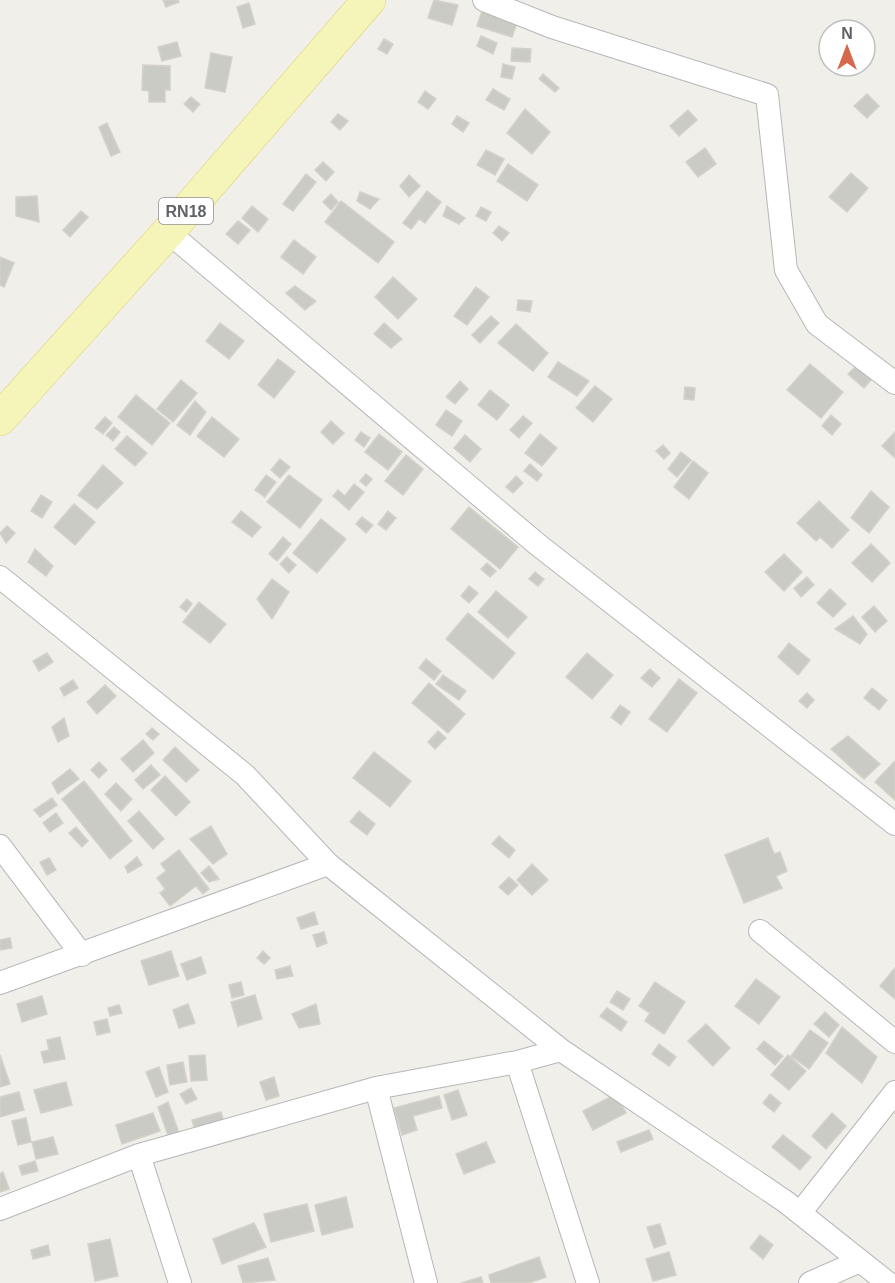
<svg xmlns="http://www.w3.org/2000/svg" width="895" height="1283" font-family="Arial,sans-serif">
  <rect width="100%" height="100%" fill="#f0efe9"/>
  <path fill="#cbcbc5" stroke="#d4d2c8" stroke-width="1.5" d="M163 0H178L179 2 166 7Z
    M434 0 458 5 452 25 428 18Z
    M249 3 255 24 243 28 237 7Z
    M482 11 517 23 512 37 477 26Z
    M481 36 497 43 493 54 477 46Z
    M384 39 393 44 387 54 378 49Z
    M177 42 181 56 162 61 158 47Z
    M512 48 531 49 530 62 511 61Z
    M211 53 232 57 225 92 205 88Z
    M503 64 515 67 512 79 501 77Z
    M143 65 170 66V90H165V102H149V91L142 90Z
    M543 74 559 88 555 92 539 79Z
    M493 89 510 99 504 110 486 100Z
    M425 91 436 99 428 109 418 102Z
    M867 94 879 106 867 118 854 106Z
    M191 97 200 104 193 112 184 104Z
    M525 109 550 132 532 154 507 133Z
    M688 110 697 120 679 136 670 126Z
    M338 114 348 121 340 130 331 122Z
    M457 116 469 123 463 132 452 124Z
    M107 123 120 152 111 156 99 127Z
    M705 148 716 164 698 177 686 162Z
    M486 150 504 159 495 175 477 165Z
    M323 162 334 172 326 181 315 170Z
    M508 164 538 185 527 201 497 181Z
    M851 173 868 188 847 212 829 197Z
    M306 174 316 182 293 211 283 204Z
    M409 175 420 186 409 197 400 186Z
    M427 191 441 202 425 223 419 219 411 229 403 223Z
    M360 192 379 199 370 209 357 201Z
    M331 194 338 202 331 210 323 202Z
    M37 196 39 222 16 216V197Z
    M341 201 394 242 378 263 325 222Z
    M252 206 268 219 258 232 242 218Z
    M447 206 465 218 459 224 443 216Z
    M481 207 491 212 486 221 476 216Z
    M81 211 88 217 70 237 63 230Z
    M238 221 250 230 238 244 226 234Z
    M499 226 509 233 502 241 493 233Z
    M294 240 316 257 303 274 281 257Z
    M0 257 14 263 4 287 0 285Z
    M393 277 417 299 398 319 375 297Z
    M295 286 316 301 305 310 286 293Z
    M476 287 489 297 467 325 454 316Z
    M518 300 532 301 530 312 517 310Z
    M491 316 499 323 480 343 472 335Z
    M220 323 244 341 229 359 206 341Z
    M384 323 402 339 391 348 374 334Z
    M516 324 548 353 533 371 498 343Z
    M278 359 295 372 274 398 258 385Z
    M558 362 589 381 577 396 548 377Z
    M810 364 843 392 821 418 787 390Z
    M856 366 871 380 864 388 848 374Z
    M181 380 197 393 173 422 157 409Z
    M460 381 468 389 455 404 446 397Z
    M595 386 612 399 593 422 576 408Z
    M685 387 695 388 694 400 684 399Z
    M490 390 509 405 497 420 478 405Z
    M136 395 170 423 152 445 118 417Z
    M195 401 206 412 190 435 177 425Z
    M446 410 462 421 452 436 436 425Z
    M831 415 841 424 832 435 822 426Z
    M523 416 532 423 519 438 510 430Z
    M105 417 112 423 103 434 95 428Z
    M212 417 239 439 224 457 197 436Z
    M331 421 344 433 333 444 321 432Z
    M114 427 120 432 113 441 106 435Z
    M361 432 370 438 364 447 355 440Z
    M895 432V458L882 446Z
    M379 434 402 452 388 470 365 452Z
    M540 434 557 448 542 466 525 453Z
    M465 435 481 449 470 462 454 448Z
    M127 436 147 453 135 466 115 449Z
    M663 445 670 453 664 459 656 451Z
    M681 452 691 460 677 477 668 469Z
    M406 455 423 469 403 495 385 481Z
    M280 459 290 467 280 478 271 470Z
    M693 461 708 473 689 499 674 487Z
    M530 464 542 475 537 481 524 471Z
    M103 465 123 483 97 509 78 495Z
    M366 474 372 479 366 486 360 481Z
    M266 475 276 482 265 497 255 490Z
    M289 475 322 500 300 528 267 502Z
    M516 476 523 483 513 493 506 487Z
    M354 484 364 492 349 510 333 496 338 490 345 496Z
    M871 491 889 507 869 533 851 518Z
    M41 495 52 502 42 518 31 511Z
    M819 501 849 530 832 548 820 537 816 541 797 523Z
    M74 504 95 522 75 545 54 527Z
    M469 507 518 547 500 569 451 529Z
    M241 511 261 527 252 537 232 522Z
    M388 511 396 518 386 530 378 524Z
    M362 517 373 525 366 533 356 524Z
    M321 519 346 539 317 573 293 553Z
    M7 526 15 533 6 543 0 533Z
    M283 537 291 544 277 561 269 554Z
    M871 544 890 563 872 582 852 563Z
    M35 549 53 566 46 576 28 562Z
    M784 554 802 572 784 591 765 572Z
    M287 557 296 565 289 573 280 564Z
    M487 563 496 571 490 577 481 569Z
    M535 572 544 579 538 586 529 579Z
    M807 577 814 585 801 597 794 588Z
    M272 579 289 592 272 619 257 599Z
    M469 586 478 593 469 603 461 596Z
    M830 589 846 604 833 617 817 603Z
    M496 591 527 617 508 638 478 612Z
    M187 599 192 604 186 612 180 607Z
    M199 602 226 624 210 643 183 622Z
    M874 606 887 621 875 632 862 617Z
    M468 613 515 653 493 679 446 639Z
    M853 616 867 634 860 644 835 629Z
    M789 643 810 660 798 675 778 657Z
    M47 653 53 662 39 671 33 661Z
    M587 653 613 675 592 699 566 677Z
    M426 659 441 671 434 680 419 668Z
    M650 669 660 678 652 687 641 678Z
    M443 675 466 691 459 700 436 684Z
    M679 679 697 693 667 732 649 719Z
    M73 680 78 688 64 696 60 688Z
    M429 683 465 714 448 733 412 703Z
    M105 685 116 696 97 714 87 702Z
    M872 688 887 700 879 710 864 698Z
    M807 693 814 700 807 708 799 701Z
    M620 705 630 712 621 725 611 717Z
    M64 718 69 736 58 742 52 727Z
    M152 728 159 734 153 740 146 734Z
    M438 731 446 738 435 749 428 742Z
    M848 736 880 764 864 779 831 749Z
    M143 740 154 753 133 772 121 759Z
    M175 747 199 770 186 782 163 760Z
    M374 752 411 781 390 807 353 778Z
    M895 761V800L875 782Z
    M99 762 107 770 99 778 91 770Z
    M151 765 160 775 143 789 135 780Z
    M70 769 79 779 58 794 52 783Z
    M165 776 190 802 176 816 151 790Z
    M84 781 132 841 110 859 62 799Z
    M116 783 132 799 121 811 105 794Z
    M52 798 57 805 40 817 34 810Z
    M139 811 164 839 153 849 128 821Z
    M359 811 375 824 367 835 350 822Z
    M56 813 63 823 50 832 43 823Z
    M211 826 227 854 213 864 190 839Z
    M76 827 88 841 82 847 69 833Z
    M499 836 515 850 509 858 492 844Z
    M768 838 774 854 780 852 787 871 776 876 782 888 744 903 725 855Z
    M179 850 209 889 203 894 196 886 170 906 160 893 165 889 157 878 166 871 161 864Z
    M137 857 142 865 128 873 125 867Z
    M49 858 56 870 47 875 40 862Z
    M532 864 548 880 532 895 517 880Z
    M209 866 219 879 209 882 201 873Z
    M509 877 518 885 508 895 499 887Z
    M314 912 318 924 301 929 297 918Z
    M324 932 327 943 317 947 313 935Z
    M10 938 12 948 0 950V940Z
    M171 951 179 976 149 985 141 961Z
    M263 951 270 958 264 964 257 958Z
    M201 957 206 973 187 980 181 964Z
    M290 966 293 976 277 979 275 970Z
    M895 968V999L880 986Z
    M756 979 780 997 759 1024 735 1006Z
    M241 982 244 995 232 998 229 985Z
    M655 982 685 1002 664 1034 645 1021 650 1013 639 1006Z
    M617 991 630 999 623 1010 610 1002Z
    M255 995 262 1019 238 1026 231 1002Z
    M42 996 47 1014 22 1022 17 1004Z
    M188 1004 195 1023 179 1028 173 1010Z
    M316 1004 320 1024 299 1028 292 1014Z
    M119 1005 122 1013 110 1016 108 1008Z
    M607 1008 627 1022 621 1031 600 1016Z
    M825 1012 839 1025 829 1037 814 1024Z
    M107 1019 110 1032 97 1035 94 1022Z
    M706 1024 730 1048 713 1066 688 1041Z
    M842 1027 877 1057 862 1083 826 1053Z
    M810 1030 828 1043 809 1069 791 1056Z
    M60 1037 65 1059 44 1063 41 1052 49 1050 47 1040Z
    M764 1041 783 1056 775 1065 757 1049Z
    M659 1044 676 1057 669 1066 652 1054Z
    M0 1055 10 1084 0 1087Z
    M205 1055 207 1080 191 1081 189 1056Z
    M788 1055 806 1071 789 1090 771 1075Z
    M183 1062 187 1082 170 1085 167 1065Z
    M159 1067 168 1092 156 1097 146 1072Z
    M274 1077 279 1096 266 1100 260 1082Z
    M66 1082 72 1105 41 1113 34 1090Z
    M191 1088 197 1099 186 1104 180 1094Z
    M458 1090 467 1115 452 1120 444 1095Z
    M19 1092 24 1110 0 1117V1097Z
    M616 1094 626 1113 593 1130 583 1111Z
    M770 1094 781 1103 774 1112 763 1103Z
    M439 1096 442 1108 413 1116 417 1130 402 1135 394 1108Z
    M168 1102 181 1139 170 1141 158 1107Z
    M221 1112 225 1126 196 1134 192 1120Z
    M153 1113 160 1131 122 1144 116 1125Z
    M832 1113 846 1126 826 1149 812 1136Z
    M26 1118 31 1142 18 1145 12 1121Z
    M649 1130 653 1139 621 1152 617 1142Z
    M783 1135 811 1157 800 1170 772 1147Z
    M53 1137 58 1154 36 1159 32 1142Z
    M486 1142 495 1162 464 1174 456 1154Z
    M35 1161 38 1171 22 1175 19 1166Z
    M3 1172 9 1189 0 1192V1174Z
    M346 1197 353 1227 322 1235 315 1205Z
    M307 1204 314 1231 271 1242 264 1214Z
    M254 1223 266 1247 222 1264 213 1239Z
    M660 1224 666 1244 654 1248 647 1227Z
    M760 1235 773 1245 763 1259 750 1248Z
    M110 1239 118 1276 95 1281 88 1244Z
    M48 1245 50 1255 33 1259 31 1250Z
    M669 1252 676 1275 653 1281 646 1259Z
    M539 1257 546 1277 529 1283H491L489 1275Z
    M268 1258 275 1280 243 1283 238 1266Z
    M481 1277 483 1283H461Z"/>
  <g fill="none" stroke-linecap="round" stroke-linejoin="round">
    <g stroke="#b6b7bb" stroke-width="24">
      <path id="minor" d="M484 0 552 27 767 95 786 270 817 324 895 383
        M168 232 537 544 895 824
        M0 577 245 775 328 864 561 1050 517 1062 376 1088 139 1155 0 1209
        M0 846 82 955
        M760 931 895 1042
        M0 983 328 864
        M561 1050 786 1202 888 1283
        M517 1062 588 1283
        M376 1088 426 1283
        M139 1155 180 1283
        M800 1213 895 1092
        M810 1283 860 1261"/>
    </g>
    <g stroke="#e0d172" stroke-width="34">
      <path id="primary" d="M0 419 168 232 369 0"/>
    </g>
    <use href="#minor" stroke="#fff" stroke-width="22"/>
    <use href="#primary" stroke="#f5f4b9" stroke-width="33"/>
  </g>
  <g text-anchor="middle" stroke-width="4.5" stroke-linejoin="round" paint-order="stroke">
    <rect fill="#fff" stroke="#909195" stroke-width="1.5" x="159" y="198" width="54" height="26" rx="4.5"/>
    <g font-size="16" font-weight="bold" fill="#606267">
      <text x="186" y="217">RN18</text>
    </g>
  </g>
  <g transform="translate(847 48)"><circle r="28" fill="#ffffff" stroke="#bfc0c2" stroke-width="1.5"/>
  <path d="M0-4.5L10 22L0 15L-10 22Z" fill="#d46a4b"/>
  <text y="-9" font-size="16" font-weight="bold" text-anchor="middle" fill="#606267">N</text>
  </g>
</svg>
